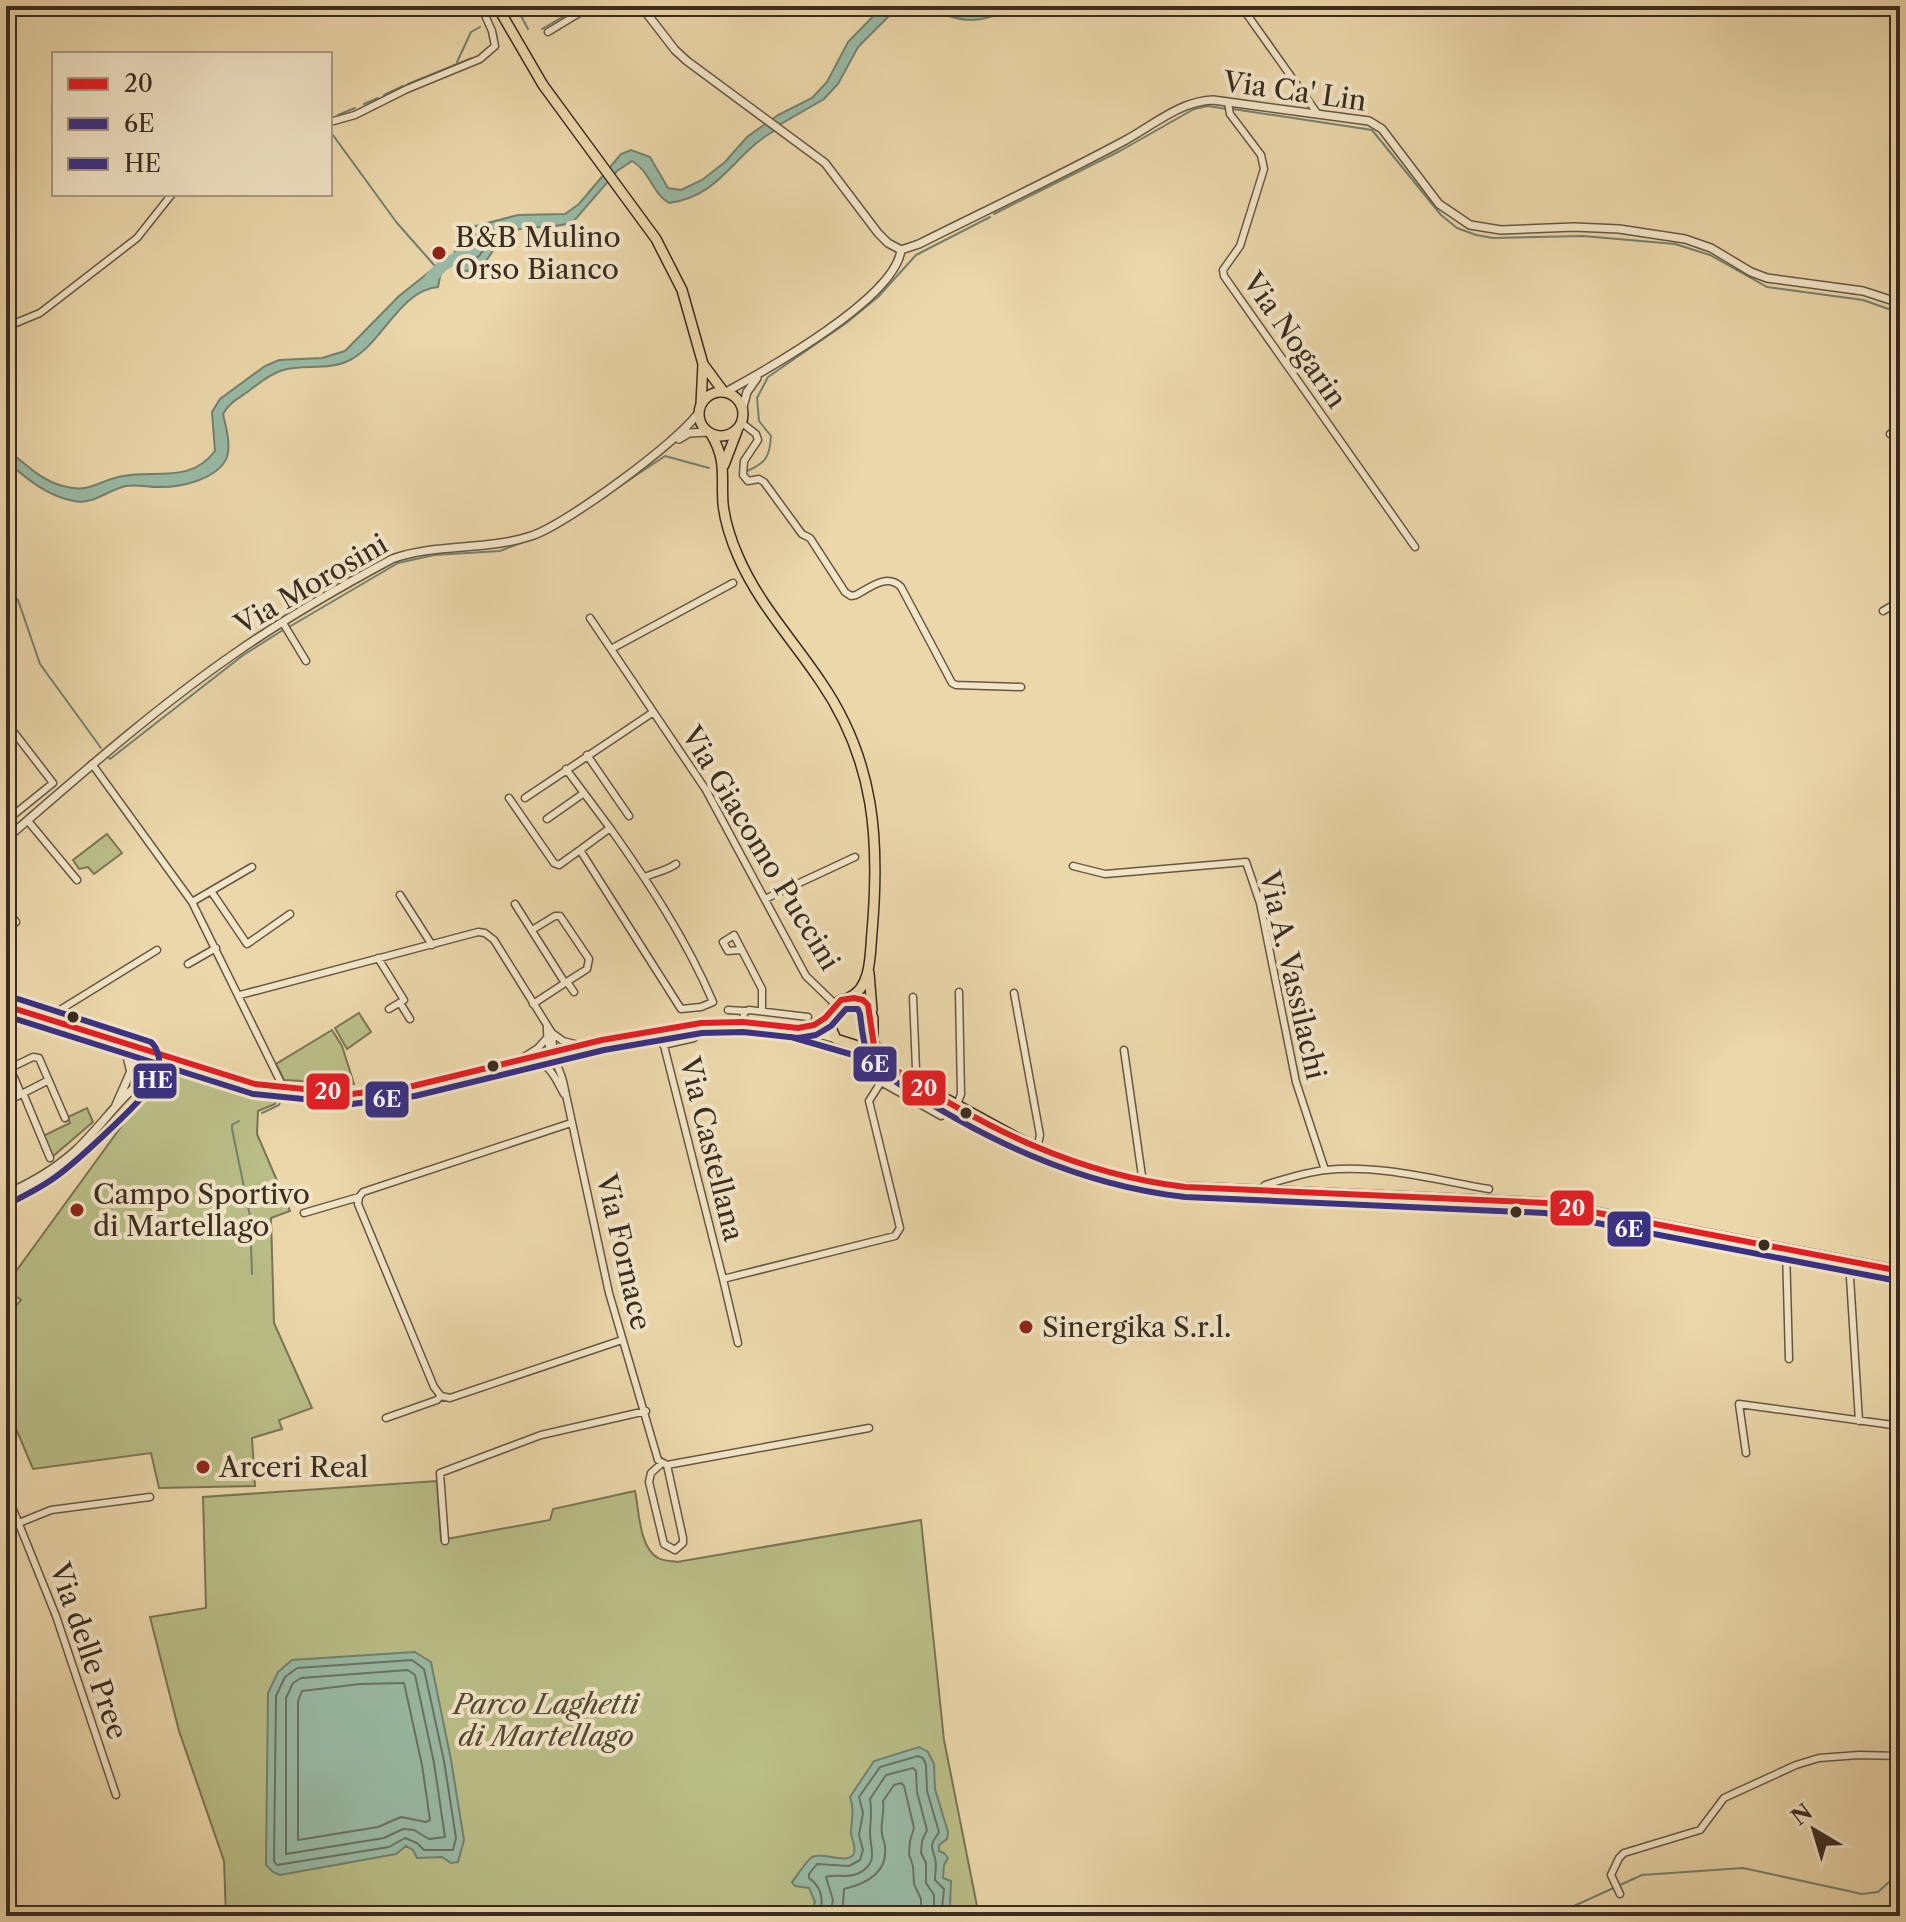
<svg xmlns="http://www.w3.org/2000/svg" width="1906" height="1922" font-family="'Libre Caslon Text',serif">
  <rect width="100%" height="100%" fill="#ebd7aa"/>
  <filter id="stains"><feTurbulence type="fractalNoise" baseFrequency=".0025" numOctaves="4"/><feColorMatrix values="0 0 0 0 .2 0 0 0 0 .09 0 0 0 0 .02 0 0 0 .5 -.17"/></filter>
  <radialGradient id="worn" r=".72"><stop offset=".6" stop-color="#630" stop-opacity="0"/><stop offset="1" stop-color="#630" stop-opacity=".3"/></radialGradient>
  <path fill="#babe87" stroke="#7a7554" stroke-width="2" d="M107 834 122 853 94 874 88 867 79 869 73 860Z
    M359 1013 371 1032 347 1049 335 1028Z
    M332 1030 342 1046 354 1084 284 1080 276 1064Z
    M181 1072 229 1087 278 1097 275 1104 258 1111 257 1134 290 1211 271 1218 274 1323 312 1408 279 1420 282 1429 252 1438 255 1486 159 1488 151 1453 33 1469 6 1405V1301L15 1307 21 1300 6 1289V1285L150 1087 163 1078Z
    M87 1108 93 1122 52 1157 43 1136 70 1123 68 1117Z
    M437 1481 441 1540 550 1520 553 1509 635 1491C639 1509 639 1548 658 1558 663 1561 671 1561 677 1562L921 1520 944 1740 979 1916H226L224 1861 179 1731 150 1617 206 1608 203 1497Z"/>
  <path fill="#99baa6" stroke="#738170" stroke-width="2" d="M883 6H899L858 47 838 84 824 99 774 128V131C733 154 721 196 669 203 652 193 650 171 632 161L617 171 573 222C553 230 532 224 512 231 494 238 492 263 474 270 451 278 451 241 461 230L518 215 565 214 579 204 621 154 631 150 650 157 668 188 681 190 702 180 725 162 747 137 778 115 812 98 827 82 848 42Z
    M924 6 977 10 990 6H1016C980 26 959 23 924 6Z
    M438 265 441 272 438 287C400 290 382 344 350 360 328 371 305 364 283 370 269 374 257 385 246 393 237 399 228 404 223 414 226 427 231 444 227 457 218 480 178 488 157 487 147 487 137 484 126 486 107 490 94 505 74 501 47 496 27 479 6 461V449C25 463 40 480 63 486 91 494 98 480 123 476 157 470 191 483 215 451L212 412 220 399 265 366 279 360 322 358 345 351 399 296Z
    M415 1652 431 1662 451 1760 464 1840 458 1862 451 1863 442 1857 417 1858 413 1850 406 1846 396 1854 280 1875 273 1872 266 1865 268 1693 278 1672 292 1660Z
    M919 1747 928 1752 934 1764 935 1789 948 1832 947 1839 939 1845V1851L944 1853 948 1858 944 1865 943 1878 951 1881 950 1908 953 1916H810L815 1902 809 1888 795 1886 792 1882C798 1875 805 1862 812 1857 823 1851 849 1866 854 1853 856 1848 852 1839 851 1834 851 1818 855 1813 850 1797L874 1761Z"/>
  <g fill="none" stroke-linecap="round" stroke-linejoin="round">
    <path stroke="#6a7363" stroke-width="2" d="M489 231 493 237 479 256 471 262 466 261 461 253 464 239Z
      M412 1660 424 1669 444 1761 456 1838 453 1850H424L417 1843 405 1838 389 1847 277 1865 274 1861 276 1696 285 1677 297 1668Z
      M408 1670 415 1675 434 1763 445 1837 429 1839 414 1830 403 1829 384 1838 286 1854V1698L293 1683 301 1678Z
      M404 1683 422 1765 430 1820 426 1822 401 1817 378 1827 298 1840V1701L302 1691 360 1684Z
      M819 1916C824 1901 822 1887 809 1878V1874L817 1864 849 1866 860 1860 863 1850 859 1835 863 1813 859 1797 880 1767 918 1756 923 1758 926 1765 927 1791 939 1832C931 1845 930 1843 935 1858 937 1864 935 1873 935 1880L944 1889 942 1908 944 1916
      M829 1916 833 1900 826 1877C835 1874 847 1878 857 1874 881 1863 869 1848 870 1830 871 1818 872 1810 870 1799L886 1775 913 1768 916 1771 917 1792 927 1830 922 1841 921 1853 926 1863V1883L934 1895V1916
      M842 1916 844 1889C865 1884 888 1873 885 1847 885 1842 882 1838 882 1834 880 1823 885 1813 883 1801L894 1785 901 1783 904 1786 914 1828 910 1841 909 1854 913 1866 914 1884 921 1899V1916"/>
    <path stroke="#738170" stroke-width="2" d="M474 6 479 16
      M520 14 528 29
      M542 29 581 6
      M457 62 471 32 480 27
      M408 84 472 58
      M384 95 403 86
      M364 104 378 98
      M1233 109 1372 130 1441 215 1457 228 1476 235 1493 238 1583 236 1675 244 1710 255 1767 287 1863 300 1900 313
      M338 115 355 108
      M330 117H332
      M330 131 397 223 435 266
      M994 214 1120 151 1194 109 1208 106 1227 109
      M747 471C766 463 770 456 771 436L759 421 757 398 768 377 845 324 878 297 916 255 990 217
      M614 490 665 456 709 468
      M550 531 566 522
      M6 604 15 597 18 600 40 664 101 748
      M289 627 398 563 434 555 500 551 526 541
      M108 757 110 759 242 656 283 630
      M262 1113 279 1105 281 1100
      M239 1121 232 1125V1129L250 1216 252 1274
      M1552 1916 1642 1875 1743 1868 1862 1894 1878 1892 1900 1872"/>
    <path stroke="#99baa6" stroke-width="12" d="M430 279 443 265 467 253"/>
    <g stroke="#665742" stroke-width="9">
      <path id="minor" d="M1241 6 1317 113
        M548 32 591 6
        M1228 103 1230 114 1261 155 1264 169 1240 246 1223 270 1224 276 1415 547
        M330 122 355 115 407 89 480 59 495 46 492 31 481 6
        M6 327 40 313 137 238 172 194
        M742 423 756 434 758 440 744 461 743 475 748 481 759 479 764 482 802 534 810 538 845 592 851 596 856 595C871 587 887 573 901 587L952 683 956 685 1021 687
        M1890 434 1900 426
        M1883 611 1900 601
        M590 618 706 790 806 976 835 1004
        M283 623 306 661
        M611 649 733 583
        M6 669 12 664
        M6 722 53 783 6 821
        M587 755 629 816
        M92 764 192 902 284 1089
        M566 769 610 828
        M509 798 554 863 559 865 580 850
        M525 798 652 713
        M547 819 584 793
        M28 821 77 880
        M610 828C649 883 686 939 713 1002L701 1007 681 1009 580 850Z
        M1073 866 1105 874 1246 862 1260 903 1296 1082 1325 1170
        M645 877C656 872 666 871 676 864
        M211 891 247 944 290 914
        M400 895 432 945
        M765 899 855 857
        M192 902 252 867
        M515 904 565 983 533 1004
        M6 908 16 922
        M532 930 555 916H560L589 959 587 969 565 983
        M740 950 728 951 723 942 734 935 762 989V1011
        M378 958 404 1000 389 1009
        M188 964 216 948
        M567 982 574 992
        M1014 993 1040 1135 1037 1149
        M240 995 478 932 485 933 494 940 552 1033 563 1041 579 1045
        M400 1003 410 1019
        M728 1010 745 1011
        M55 1013 157 950
        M743 1022 744 1012 749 1010 808 1017
        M547 1026C546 1052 556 1057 563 1081L609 1293 658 1460 667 1465 869 1428
        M660 1030 723 1279 895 1236 900 1228 869 1101 881 1082 941 1116 952 1102
        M663 1045 694 1038 696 1025
        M1124 1050 1143 1183
        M524 1057 538 1048 546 1039
        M528 1060C550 1062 554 1076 564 1094
        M558 1064 562 1056 574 1049
        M549 1067 553 1046 552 1033
        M10 1068 21 1094
        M6 1070 33 1057 39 1058 65 1118
        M912 1080 916 1069 913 997
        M6 1082 13 1098
        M23 1093 50 1158
        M6 1102 47 1081
        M957 1105 961 1094 959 992
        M571 1123 363 1192 359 1197 358 1204 434 1387 441 1396 450 1398 622 1340
        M1261 1191 1265 1185C1285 1179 1306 1172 1326 1170 1380 1164 1436 1180 1489 1189
        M304 1213 359 1197
        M1786 1249 1789 1359
        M1849 1261 1859 1421
        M723 1279 738 1343
        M386 1418 437 1400 441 1396
        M1746 1453 1739 1404 1900 1426
        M661 1464 651 1473 649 1482 664 1544 675 1550 683 1543V1538L667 1465
        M6 1492 56 1616 116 1795
        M19 1523 51 1510 150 1497
        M445 1541 440 1473 541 1435 646 1411
        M1620 1894 1611 1875 1619 1858 1624 1853 1700 1830 1724 1798 1796 1765 1819 1758 1859 1755 1900 1756"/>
    </g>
    <g stroke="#665742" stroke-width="10">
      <path id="tertiary" d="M641 6 675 50 687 61 825 163 878 233 888 243 901 250
        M901 250 919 244C987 210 1057 177 1124 141 1152 126 1180 101 1213 100L1369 121 1382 129 1439 204 1470 225 1501 230 1574 227 1619 229 1685 239 1711 248 1751 272 1767 278 1863 291 1900 303
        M726 392C768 369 895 298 901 250
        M743 407 747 392 757 378
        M679 439 689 433 708 432
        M6 839C80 775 153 710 234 654 284 619 338 588 392 559 436 543 486 551 531 536 564 526 680 441 699 412
        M6 1006 255 1084 352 1094 413 1086 602 1040 701 1023 762 1024 798 1028 836 1039
        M802 1027 820 1022 828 1015
        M116 1042 127 1056 130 1069
        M147 1075 149 1062 147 1051
        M116 1105 135 1062 147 1051
        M6 1194C31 1183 55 1169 75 1151 109 1120 133 1073 179 1062"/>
    </g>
    <g stroke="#3a2c20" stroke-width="12">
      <path id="primary" d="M497 6 543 85 656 239 682 290 703 364 723 391
        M699 414a22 22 0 1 1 44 0a22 22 0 1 1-44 0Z
        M701 404 703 364
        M711 434C727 461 721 475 723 504 725 522 731 540 738 556 758 603 793 640 821 682 875 761 880 840 872 932 870 952 872 987 850 997
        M724 465 737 431
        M869 973 872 1010
        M884 1061 873 1042V1018L869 1007 854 998 841 1000 835 1004 828 1021 836 1039 861 1047 906 1077 1050 1156 1110 1177 1153 1185 1185 1187 1546 1203 1900 1271"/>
    </g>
    <use href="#minor" stroke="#f2e5c8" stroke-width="6"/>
    <use href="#tertiary" stroke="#f2e5c8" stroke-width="7"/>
    <use href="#primary" stroke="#ebd7aa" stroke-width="9"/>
    <g stroke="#f2e5c8" stroke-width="12">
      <path id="bus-1" d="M6 1006 255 1084 352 1094 413 1086 602 1040 701 1023 743 1022 798 1028 814 1025 825 1018 841 1000 854 998 863 1000 868 1005 874 1046 882 1058 896 1070C986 1129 1077 1174 1185 1187L1546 1203 1900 1271"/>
    </g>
    <g stroke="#f2e5c8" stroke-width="12">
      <path id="bus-2" d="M6 1016 253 1094 352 1104 415 1096 604 1050 702 1033 743 1032 798 1038 816 1035 831 1026 846 1009H858L860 1014C864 1045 863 1058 890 1078 980 1138 1077 1185 1185 1197L1545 1213 1898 1281
        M791 1037 857 1056 881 1071"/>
    </g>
    <g stroke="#f2e5c8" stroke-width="12">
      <path id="bus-3" d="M9 996 151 1042C160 1050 161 1065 157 1077 151 1094 73 1165 54 1178 40 1188 26 1195 10 1203"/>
    </g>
    <use href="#bus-1" stroke="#e31e24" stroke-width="6"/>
    <use href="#bus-2" stroke="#393185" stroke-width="6"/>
    <use href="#bus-3" stroke="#393185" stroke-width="6"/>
  </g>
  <g fill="#8f2418" stroke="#f2e5c8" stroke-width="3">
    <circle cx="439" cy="253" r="8"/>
    <circle cx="77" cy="1210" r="8"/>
    <circle cx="1026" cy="1327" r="8"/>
    <circle cx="203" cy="1467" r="8"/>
  </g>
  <g fill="#3a2c20" stroke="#f2e5c8" stroke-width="3">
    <circle cx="73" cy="1017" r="7"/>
    <circle cx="493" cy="1066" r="7"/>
    <circle cx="966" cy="1113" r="7"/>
    <circle cx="1516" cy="1212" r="7"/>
    <circle cx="1764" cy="1245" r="7"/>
  </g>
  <g text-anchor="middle" stroke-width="8" stroke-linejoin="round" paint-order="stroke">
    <g font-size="28" fill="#3a2c20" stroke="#f2e5c8">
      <text transform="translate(1295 91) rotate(8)" y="10">Via Ca' Lin</text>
      <text transform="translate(1295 340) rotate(55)" y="10">Via Nogarin</text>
      <text transform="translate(311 584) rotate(-30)" y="10">Via Morosini</text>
      <text transform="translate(761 848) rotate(59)" y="10">Via Giacomo Puccini</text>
      <text transform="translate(1293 975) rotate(77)" y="10">Via A. Vassilachi</text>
      <text transform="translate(712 1149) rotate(76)" y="10">Via Castellana</text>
      <text transform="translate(624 1252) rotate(77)" y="10">Via Fornace</text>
      <text transform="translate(89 1651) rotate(71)" y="10">Via delle Pree</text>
    </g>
    <g font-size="28" fill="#3a2c20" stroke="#f2e5c8" text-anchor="start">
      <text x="455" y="247">B&amp;B Mulino<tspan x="455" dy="32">Orso Bianco</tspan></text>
      <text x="93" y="1204">Campo Sportivo<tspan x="93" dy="32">di Martellago</tspan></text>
      <text x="1042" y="1337">Sinergika S.r.l.</text>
      <text x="219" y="1477">Arceri Real</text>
    </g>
    <g font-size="28" font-style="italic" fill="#544935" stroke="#f2e5c8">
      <text x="546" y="1714">Parco Laghetti<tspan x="546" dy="32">di Martellago</tspan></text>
    </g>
  </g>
  <g stroke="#f2e5c8" stroke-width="3">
    <rect x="852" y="1045" width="46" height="38" rx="8" fill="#393185"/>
    <rect x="132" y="1062" width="46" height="38" rx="8" fill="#393185"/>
    <rect x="901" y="1069" width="46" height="38" rx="8" fill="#e31e24"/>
    <rect x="305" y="1072" width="46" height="39" rx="8" fill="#e31e24"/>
    <rect x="364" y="1080" width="46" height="39" rx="8" fill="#393185"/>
    <rect x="1549" y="1189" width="46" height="38" rx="8" fill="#e31e24"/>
    <rect x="1606" y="1210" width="46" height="38" rx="8" fill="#393185"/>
  </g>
  <g font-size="22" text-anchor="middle" font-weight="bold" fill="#fff">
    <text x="875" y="1072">6E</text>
    <text x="155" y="1088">HE</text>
    <text x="924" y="1096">20</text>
    <text x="328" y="1099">20</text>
    <text x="387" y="1107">6E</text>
    <text x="1572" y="1216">20</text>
    <text x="1629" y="1237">6E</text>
  </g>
  <rect width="1906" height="1922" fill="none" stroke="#ebd7aa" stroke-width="32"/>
  <rect x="8" y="8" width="1890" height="1906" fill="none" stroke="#3a2c20" stroke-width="4"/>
  <rect x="16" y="16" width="1874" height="1890" fill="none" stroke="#3a2c20" stroke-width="2"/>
  <rect x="52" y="52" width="280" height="144" fill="#f2e5c8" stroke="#a89b85" stroke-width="2"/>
  <rect x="68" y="78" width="40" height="12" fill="#e31e24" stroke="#a89b85" stroke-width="2"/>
  <text x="124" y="92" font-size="24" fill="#3a2c20">20</text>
  <rect x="68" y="118" width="40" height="12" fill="#393185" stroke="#a89b85" stroke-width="2"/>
  <text x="124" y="132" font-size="24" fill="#3a2c20">6E</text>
  <rect x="68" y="158" width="40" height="12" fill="#393185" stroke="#a89b85" stroke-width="2"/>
  <text x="124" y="172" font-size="24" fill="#3a2c20">HE</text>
  <g transform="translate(1814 1830) rotate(322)" stroke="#f2e5c8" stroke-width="6" paint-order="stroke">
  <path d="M0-6L14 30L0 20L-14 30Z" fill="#3a2c20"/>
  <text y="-12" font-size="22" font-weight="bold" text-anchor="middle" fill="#3a2c20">N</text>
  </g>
  <rect width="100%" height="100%" filter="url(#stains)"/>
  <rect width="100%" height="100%" fill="url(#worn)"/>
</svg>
